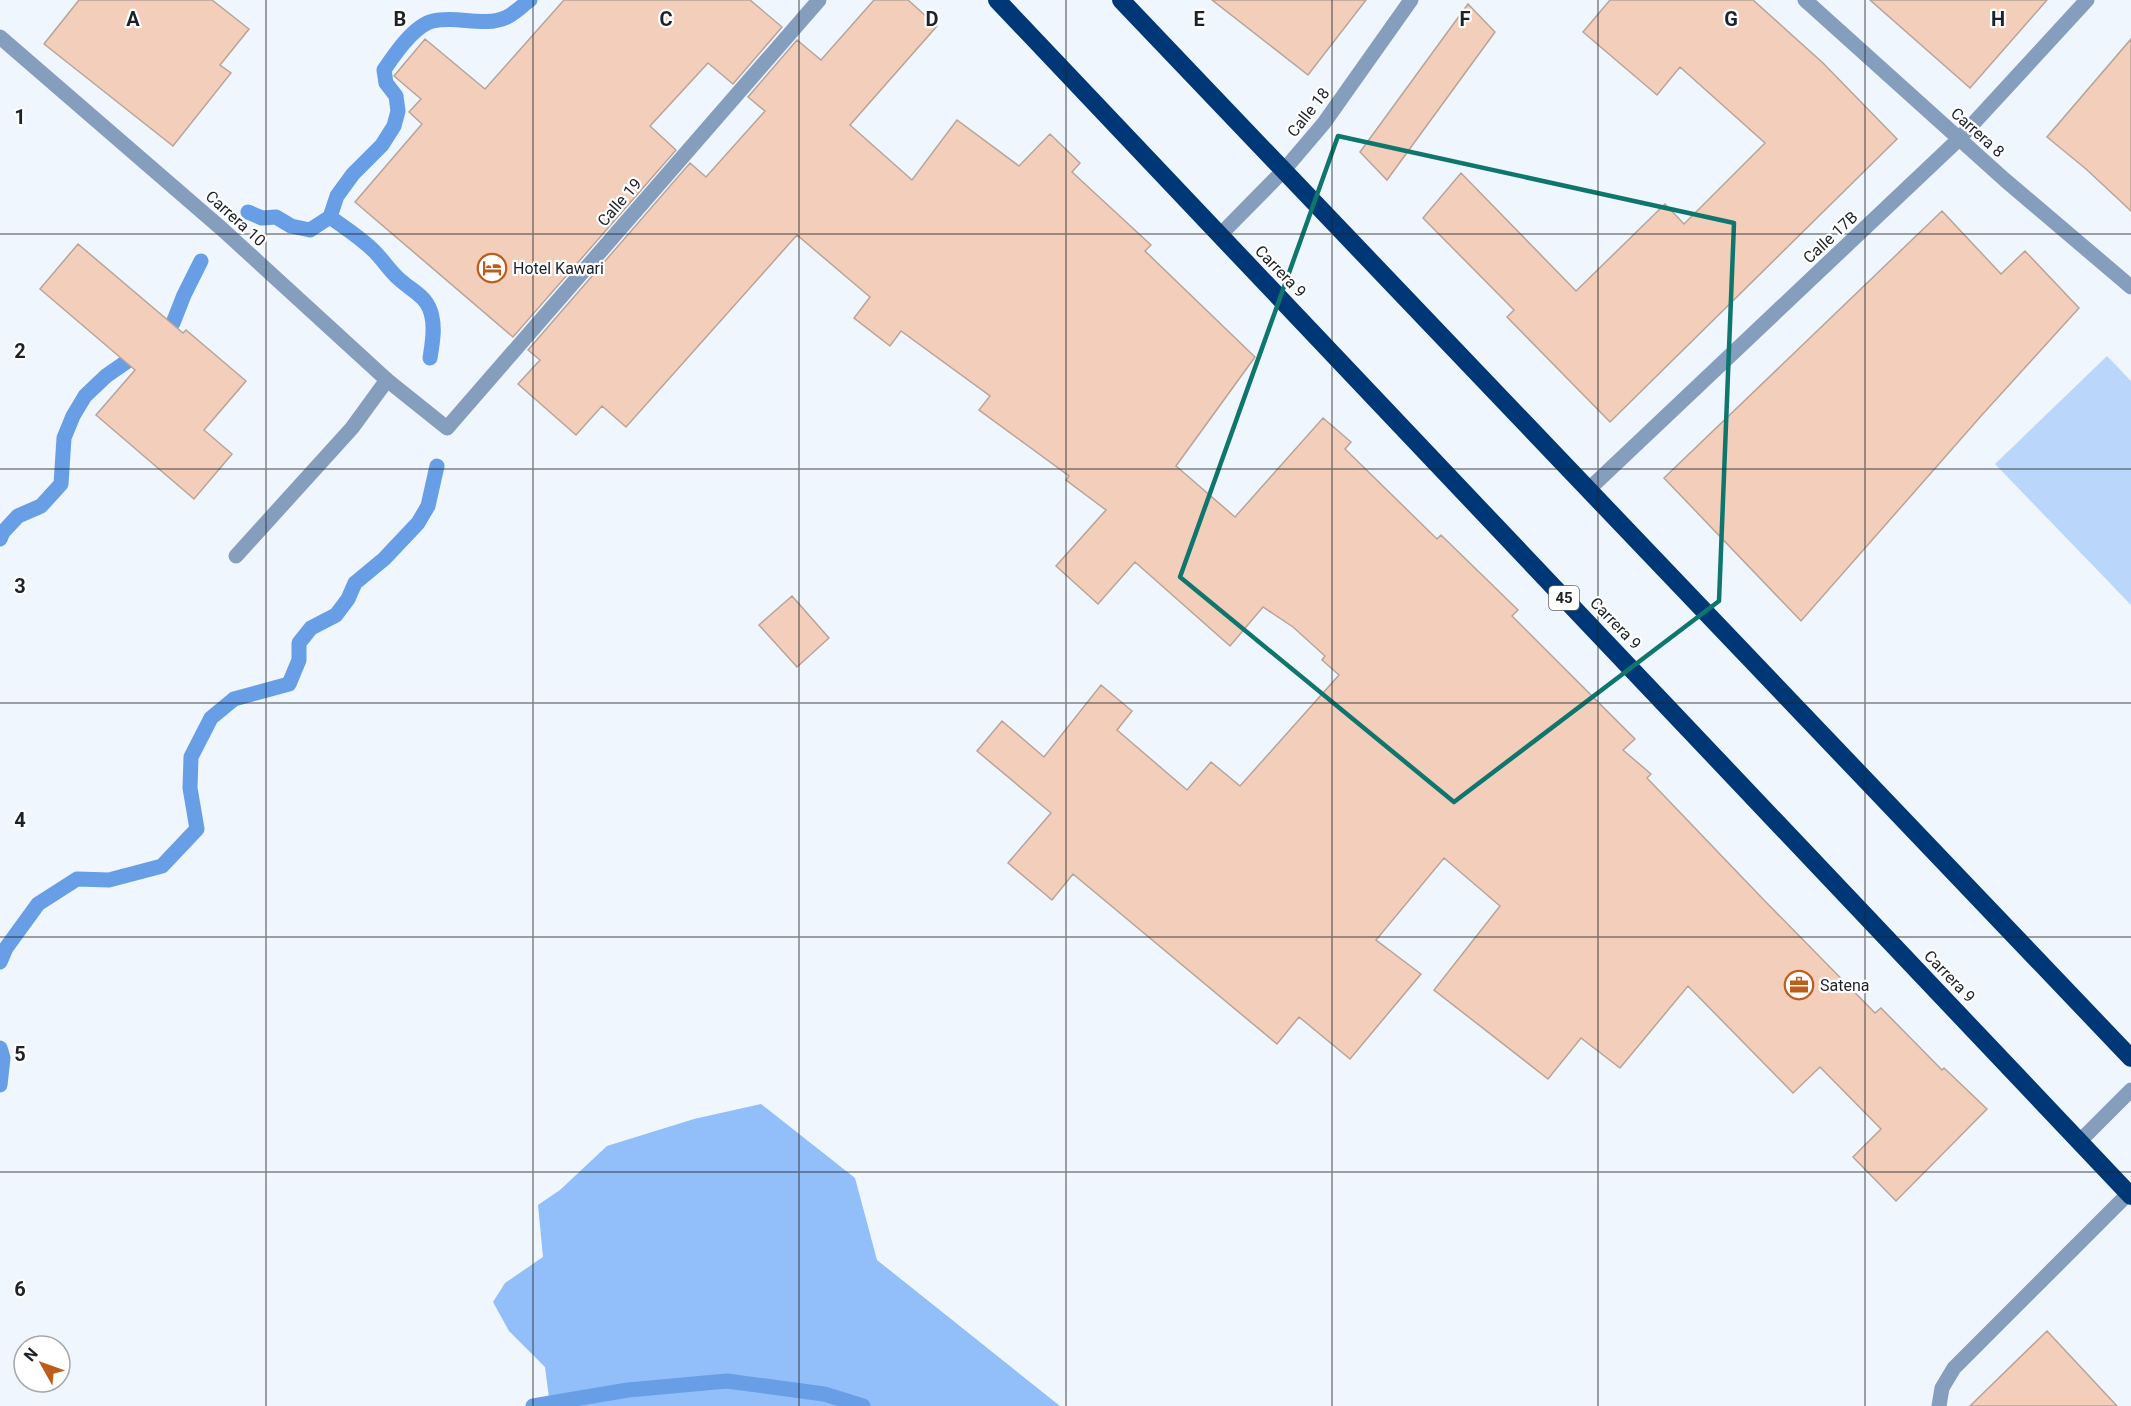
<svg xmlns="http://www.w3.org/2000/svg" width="2131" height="1406" font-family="Roboto,sans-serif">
  <rect width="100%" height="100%" fill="#f0f6fd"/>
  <path fill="#bbd6fb" d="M2107 356 2131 381V605L1995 464Z"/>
  <path fill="#92bef9" d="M761 1104 855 1178 877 1260 1060 1406H550L545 1367 509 1331 493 1302 505 1283 543 1257 538 1205 560 1190 607 1146 694 1119Z"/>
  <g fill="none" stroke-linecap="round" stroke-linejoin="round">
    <path stroke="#679ee5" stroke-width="15" d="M248 212 262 218 276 217 291 226 310 230 330 217 337 196 353 174 382 145 394 126 398 111 396 96 386 83 384 70C394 55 414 25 433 21 458 15 483 28 507 17 515 13 523 5 530 0
      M330 217C345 228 361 238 374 251 383 260 390 271 399 279 413 292 428 296 432 317 435 330 432 345 430 358
      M0 539 3 532 18 516 41 506 61 484 64 438 73 416 85 396 106 376 152 344 173 323 184 295 201 261
      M0 962 6 948 38 904 77 879 109 880 162 866 197 829 190 788 191 757 211 718 234 699 289 684 299 660V643L311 628 336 615 348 599 355 583 384 559 418 523 428 506 437 466
      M0 1048 3 1058 0 1085
      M533 1406 628 1390 727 1381 824 1394 863 1406"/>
  </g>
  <path fill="#f3cebb" stroke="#b8a499" stroke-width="1.5" d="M79 0H212L249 29 220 65 231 73 173 146 44 44Z
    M564 0H750L782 27 733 84 708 63 650 126 676 150 513 337 355 202 422 124 409 112 421 99 394 76 425 39 485 89Z
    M874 0H908L937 26 850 125 912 180 957 120 1019 166 1050 134 1080 163 1072 172 1151 245 1145 251 1255 357 1176 466 1235 517 1323 418 1351 442 1345 449 1437 539 1441 535 1518 610 1512 616 1635 739 1623 750 1651 774 1647 778 1761 897 1875 1013 1881 1008 1942 1070 1944 1068 1987 1109 1896 1201 1853 1157 1881 1129 1820 1067 1793 1093 1688 986 1620 1068 1581 1038 1548 1079 1434 990 1500 906 1444 858 1376 940 1421 974 1350 1059 1299 1017 1277 1044 1073 874 1052 900 1008 863 1051 813 977 751 1002 721 1044 757 1101 685 1132 711 1117 730 1187 790 1211 762 1240 786 1339 675 1322 660 1325 656 1293 627 1263 607 1230 646 1135 562 1098 604 1056 566 1106 510 1066 480 1069 476 979 410 990 396 901 331 890 346 854 318 870 297 797 235 626 427 602 406 576 435 518 384 540 360 528 350 690 163 706 177 765 111 748 97 797 40 821 60Z
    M1212 0H1366L1308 75Z
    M1610 0H1753L1823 63 1897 139 1610 422 1507 317 1514 310 1423 218 1461 173 1576 291 1665 204 1684 224 1765 143 1680 67 1657 95 1583 32Z
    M1870 0H2047L1970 88Z
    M1468 4 1495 32 1387 180 1360 152Z
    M2131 39V211L2086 169 2047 137Z
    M1942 211 2001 274 2025 251 2079 308 1981 416 1801 621 1664 478Z
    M78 244 183 333 186 330 246 381 204 430 232 454 194 499 96 415 135 370 40 289Z
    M792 596 829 638 797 667 759 625Z
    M2047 1331 2117 1406H1970Z"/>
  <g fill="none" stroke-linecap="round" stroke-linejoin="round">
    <path stroke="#869ebe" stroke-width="15" d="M236 556 352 428 387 380"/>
    <path stroke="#869ebe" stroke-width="15" d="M1805 0 2005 180 2131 287
      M0 37 222 229 387 380 447 428 819 0
      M1220 235 1284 170 1324 123 1411 0
      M1588 490 1959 139 2087 0
      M2080 1141 2131 1090
      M1939 1406 1942 1388 1954 1368 2129 1193"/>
    <path stroke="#003877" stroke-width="18" d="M997 0 2131 1196
      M1121 0 2131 1058"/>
  </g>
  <path fill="none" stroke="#0f766e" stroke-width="4.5" stroke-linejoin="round" d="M1338 136 1734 223 1719 601 1454 802 1180 577Z"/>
  <path fill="none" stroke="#1d2228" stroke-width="1.5" stroke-opacity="0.55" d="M266 0V1406M533 0V1406M799 0V1406M1066 0V1406M1332 0V1406M1598 0V1406M1865 0V1406M0 234H2131M0 469H2131M0 703H2131M0 937H2131M0 1172H2131"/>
  <defs>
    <g id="hotel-ring" transform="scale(1.5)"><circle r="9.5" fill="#fff" stroke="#bd5d1c" stroke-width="1.5"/><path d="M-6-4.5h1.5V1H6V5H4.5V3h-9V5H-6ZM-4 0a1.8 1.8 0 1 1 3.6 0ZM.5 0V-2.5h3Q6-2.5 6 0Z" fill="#bd5d1c"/></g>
    <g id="office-ring" transform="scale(1.5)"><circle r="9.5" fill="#fff" stroke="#bd5d1c" stroke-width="1.5"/><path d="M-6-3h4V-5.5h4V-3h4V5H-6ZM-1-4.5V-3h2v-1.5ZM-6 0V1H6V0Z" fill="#bd5d1c"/></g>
  </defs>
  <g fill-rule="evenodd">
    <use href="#hotel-ring" x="492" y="268"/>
    <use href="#office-ring" x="1799" y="985"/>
  </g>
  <g text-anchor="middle" stroke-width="4.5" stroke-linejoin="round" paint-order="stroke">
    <rect fill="#fff" stroke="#616468" stroke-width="1.5" x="1549" y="586" width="30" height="24" rx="4.5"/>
    <g font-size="15" font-weight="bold" fill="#1d2228">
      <text x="1564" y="603">45</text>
    </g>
    <g font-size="16" fill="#1d2228" stroke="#fff">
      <text transform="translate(1308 112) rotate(-52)" y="6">Calle 18</text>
      <text transform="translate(1978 132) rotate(42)" y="6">Carrera 8</text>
      <text transform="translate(619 202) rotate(-49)" y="6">Calle 19</text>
      <text transform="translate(236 218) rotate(42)" y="6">Carrera 10</text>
      <text transform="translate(1830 237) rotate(-43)" y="6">Calle 17B</text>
      <text transform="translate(1281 271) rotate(46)" y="6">Carrera 9</text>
      <text transform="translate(1616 623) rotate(46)" y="6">Carrera 9</text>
      <text transform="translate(1950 976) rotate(46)" y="6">Carrera 9</text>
    </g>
    <g font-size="16" fill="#1d2228" stroke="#fff" text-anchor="start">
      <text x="513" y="274">Hotel Kawari</text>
      <text x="1820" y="991">Satena</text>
    </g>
  </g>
  <g font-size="20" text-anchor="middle" font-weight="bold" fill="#1d2228" stroke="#fff" stroke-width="4.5" stroke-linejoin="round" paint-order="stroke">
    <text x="133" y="26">A</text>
    <text x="400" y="26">B</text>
    <text x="666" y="26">C</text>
    <text x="932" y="26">D</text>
    <text x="1199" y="26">E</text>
    <text x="1465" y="26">F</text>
    <text x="1731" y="26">G</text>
    <text x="1998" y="26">H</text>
    <text x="20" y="124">1</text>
    <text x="20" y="358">2</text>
    <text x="20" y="593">3</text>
    <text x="20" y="827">4</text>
    <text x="20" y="1061">5</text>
    <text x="20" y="1296">6</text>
  </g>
  <g transform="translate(42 1364) rotate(310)"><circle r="28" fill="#ffffff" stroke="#a5a7a9" stroke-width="1.5"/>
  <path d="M0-4.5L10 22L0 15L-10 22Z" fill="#bd5d1c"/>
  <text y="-9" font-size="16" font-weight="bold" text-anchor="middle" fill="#1d2228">N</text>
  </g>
</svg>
